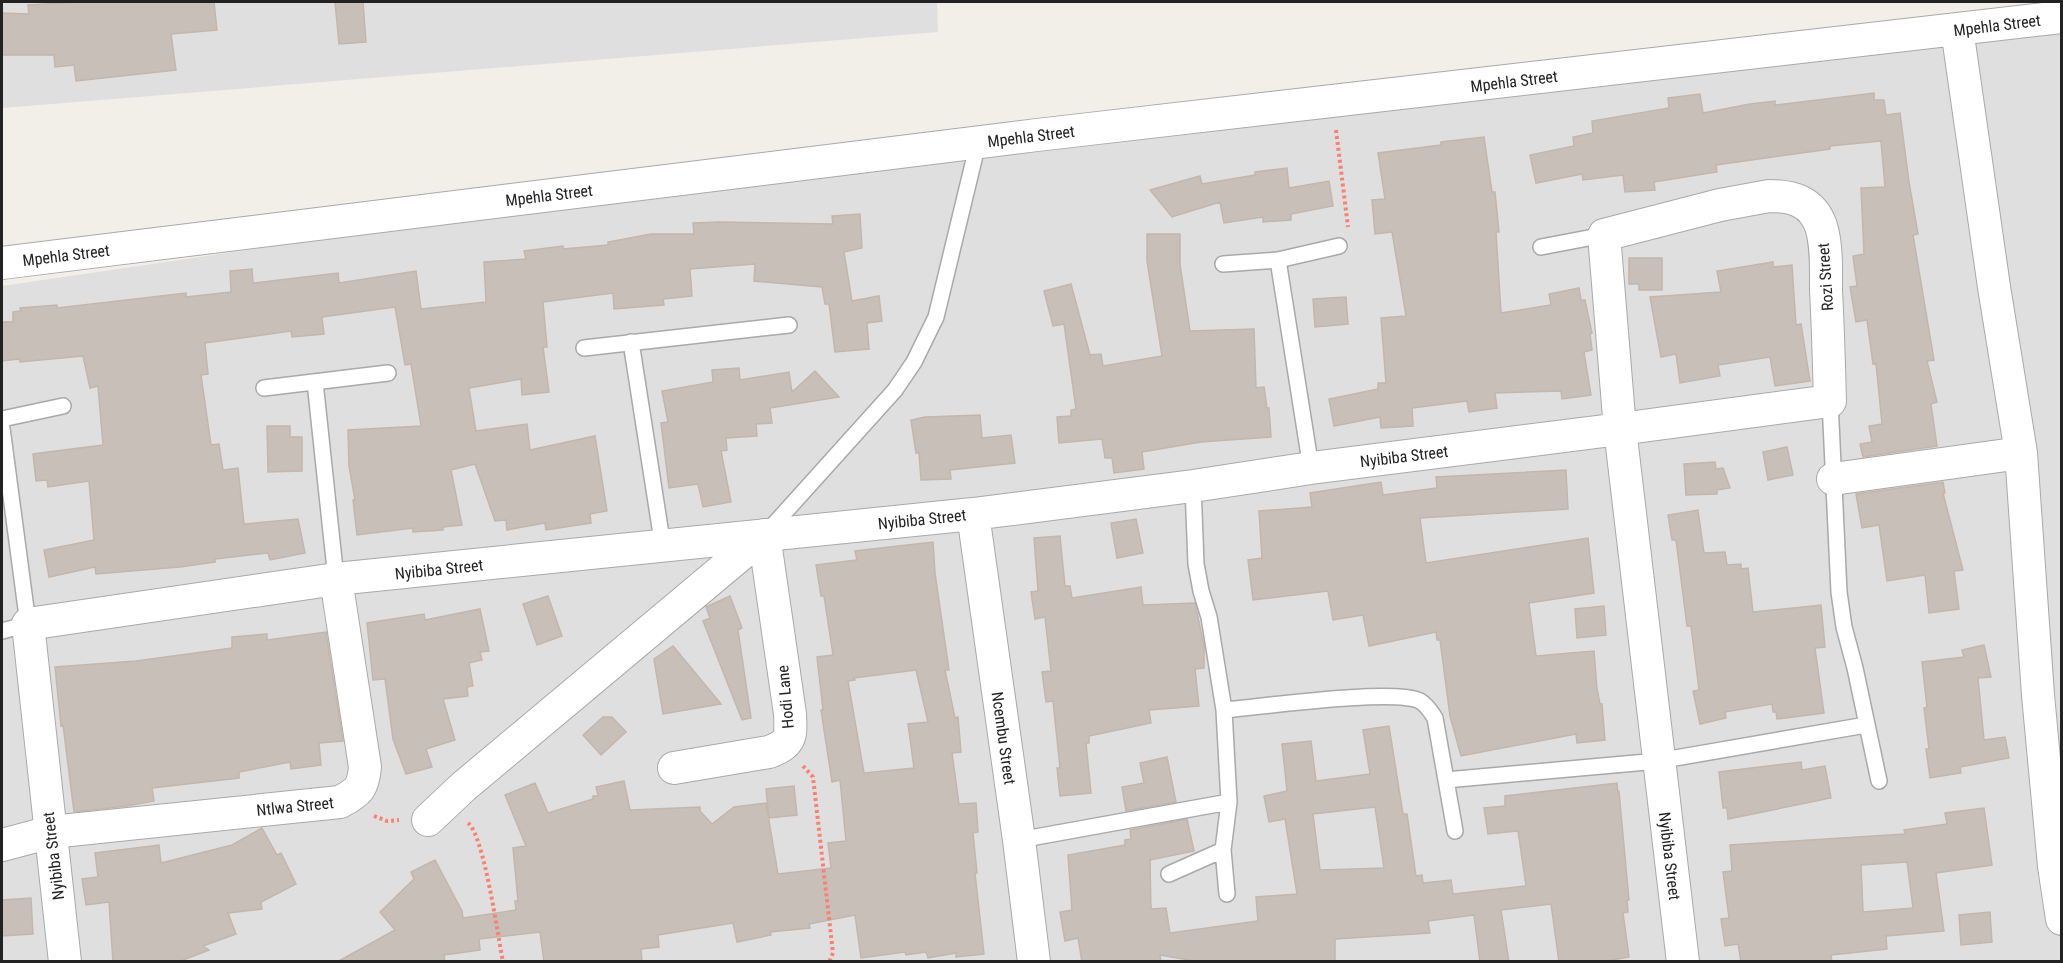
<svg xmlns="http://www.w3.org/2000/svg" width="2063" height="963" font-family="'Roboto Condensed',sans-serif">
  <rect width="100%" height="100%" fill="#f2efe9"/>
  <path fill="#e0dfdf" d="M2 2H937L938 32 2 108Z
    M2061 17V961H2V286L978 143Z"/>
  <path fill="#c7bfb8" stroke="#c4b6ab" stroke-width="1.5" fill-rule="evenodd" d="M79 2H214L217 30 171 34 176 70 76 81 74 65 55 67 54 55H2V13L29 14 28 5Z
    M335 2H363L366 42 339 44Z
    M1874 93V100H1884L1886 115 1900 113 1909 182 1918 234 1913 235 1934 360 1927 361 1937 402 1931 404 1937 446 1863 457 1860 444 1872 442 1869 426 1882 424 1876 363 1873 364 1867 320 1856 322 1850 287 1857 286 1853 256 1864 254 1861 188 1885 187 1881 141 1830 146V149L1716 165 1717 172 1654 182 1655 190 1625 192 1623 175 1583 180 1582 174 1536 183 1530 155 1574 146 1573 137 1593 133 1592 121 1669 108 1668 98 1700 94 1703 113 1750 104 1775 101V105Z
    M1484 137 1492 192H1495L1499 232H1496L1501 313 1551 305 1549 294 1579 288 1581 300H1585L1592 333 1590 334 1592 350 1584 352 1591 395 1562 399 1561 391 1495 393 1497 408 1469 412 1467 401 1412 408 1413 426 1381 428 1380 417 1334 426 1329 399 1378 389V383H1386L1381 318 1406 316 1392 232 1375 234 1372 200 1385 199 1378 153 1441 145V142Z
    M1287 168 1289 188 1329 181 1333 206 1291 214V220L1263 222V217L1224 223 1220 202 1172 217 1150 190 1200 176 1202 184 1255 175V172Z
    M860 214 862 248 844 252 852 301 879 296 882 321 867 323 869 349 835 352 829 304H825L822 287 754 281 755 264 690 269 692 296 663 299 664 305 614 309 613 293 543 302 547 347H543L549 392 522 395 521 379 469 388 476 431 527 424 530 450 595 436 607 511 590 514 591 523 546 530 545 523 507 530 506 520 495 521 475 464 451 470 462 525 443 527V530L413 532V528L357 535 353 500H355L349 466 348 430 421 426 411 364 405 365 395 307 322 317 324 334 292 337 291 331 205 343 208 374 201 375 211 445 219 444 223 470 238 468 244 524 298 519 305 553 270 560 268 553 215 559V562L180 567 96 574 95 567 49 577 44 550 94 540 89 481 48 487 47 480 36 481 33 454 103 445 98 386 90 388 83 356 20 362 19 359 2 361V322H13V312L21 311 20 308 57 305V308L186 293V297L231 292 230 271 252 269 253 283 338 273 339 283 416 271 421 309 486 302 484 262 526 259 524 251 563 246V249L608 245V242L651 234H694L693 223 719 222 833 224 832 216Z
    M1147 234H1180V264L1190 331 1254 329 1256 388 1264 387 1267 408H1269L1271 437 1201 442 1142 452 1144 469 1114 473 1112 458H1105L1102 439 1059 443 1057 417 1071 416V410L1076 409 1064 324 1053 326 1044 291 1071 284 1090 355 1101 354 1103 366 1162 356 1147 261Z
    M1629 258H1662V290H1639V284H1629Z
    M1773 262V267L1792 265 1796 325 1801 324 1810 381 1775 386 1770 357 1718 365 1720 376 1680 383 1676 354 1661 357 1650 297 1721 292 1717 271Z
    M1346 297 1348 324 1315 327 1313 299Z
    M739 368 740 380 789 372 792 392 815 371 839 397 770 408 772 423 756 424 757 436 726 438 727 450 721 451 731 502 703 507 698 484 669 488 661 423 668 422 662 391 713 382 712 370Z
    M980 415 982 438 1011 435 1015 463 950 470 951 479 921 480 919 453H916L911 420 925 417Z
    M267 426H290V437H302V471L268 472Z
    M1787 447 1793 475 1768 480 1763 452Z
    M1715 462 1716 469 1723 468 1730 488 1717 490V494L1686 495 1684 464Z
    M1566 470 1568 509 1420 518 1426 563 1588 538 1594 593 1529 603 1536 656 1594 651 1597 689 1600 704H1602L1605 740 1577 743 1576 734 1461 756 1450 716 1440 640H1437L1436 632 1369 646 1363 615 1333 620 1328 591 1253 600 1248 560 1262 558 1259 511 1312 507 1310 493 1381 482 1383 495 1437 488 1436 477Z
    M1943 482 1945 493H1943L1963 570 1954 571 1959 609 1929 613 1925 575 1887 581 1879 525 1862 528 1856 494Z
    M1698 510 1704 553 1725 552 1727 565 1741 564V569L1748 568 1753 612 1821 605 1825 647 1815 648 1824 713 1777 719 1776 712H1773L1772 704 1725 712 1726 718 1700 724 1693 691 1699 690 1691 626H1687L1676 540H1672L1668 515Z
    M1136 519 1143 553 1117 558 1111 523Z
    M1060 536 1065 586H1070L1072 598 1141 587 1143 605 1195 603 1204 646V668L1195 669 1199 706 1149 710 1151 723 1089 736V743H1086L1091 793 1060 796 1057 768H1060L1053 701 1046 702 1042 672 1051 671 1045 617 1035 619 1031 592 1038 591 1034 538Z
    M933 542 935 573 949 670H945L955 718 958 717 961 752 952 753 959 804 976 803 978 832 973 833 977 873H975L984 954 956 957V953L928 958 926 952 906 955 905 952 861 958 855 915 809 924 810 928 770 932 771 935 737 942 733 923 658 935 659 947 641 949 642 962H544L540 932 479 939 480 950 444 955 445 962H337L395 930 380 912 414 879 411 872 435 860 462 911 463 918 516 910 515 901H518L513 848 526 846 505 795 535 783 548 813 593 799V796H598L596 787 624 781 630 810 700 807V811L712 824 734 807 766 803 778 874 831 868 828 843 846 841 840 780 832 782 821 710H823L817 657 833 655 824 596H821L816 565 857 560 855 551ZM916 670 928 722 908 724 914 768 864 773 848 681 855 680 854 678Z
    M548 596 562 636 537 645 523 604Z
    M730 596 742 628 738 630 751 718 742 720 703 621 710 618 706 607Z
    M1604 606 1606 635 1577 638 1575 609Z
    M480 609 489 651 480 652 482 660 469 663 473 686 467 687 468 696 443 699 455 740 426 749 432 767 406 774 393 739 385 679 373 680 367 623 424 614 425 620Z
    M326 632 343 741 319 743 321 765 291 769 290 762 239 772V778L152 788 154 801 127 806 74 812 63 725 61 726 55 667 136 661 232 648V637L267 634V640Z
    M1984 645 1991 677 1978 678 1984 740 2005 737 2009 758 1960 767 1961 773 1930 778 1926 749H1929L1924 708 1927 707 1922 662 1964 657 1962 650Z
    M673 646 721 704 663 714 654 659Z
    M603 717H612L626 732 601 755 583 735Z
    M1389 726 1403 814H1407L1416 876 1422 875 1423 883 1451 880 1453 894 1526 886 1518 831 1488 834 1484 808 1505 806V796L1617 783 1618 793 1619 792 1629 900H1627L1628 912 1623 913 1629 957 1601 962H1559L1551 904 1501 910 1509 962H1480L1474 915 1428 921 1430 933 1335 939V962H1200L1160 955 1161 962H1082L1078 938 1065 941 1060 912 1072 910 1068 855 1125 845V840L1131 839 1130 830 1187 819 1194 851 1150 860 1151 909 1166 908 1170 933 1258 921 1256 897 1297 894 1285 819 1269 822 1264 796 1287 791 1282 744 1311 741 1316 781 1370 774 1363 730ZM1375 807 1384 868 1320 870 1313 814Z
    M1167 757 1176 802 1126 811 1122 787 1144 783 1140 763Z
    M1801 762 1802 770 1825 766 1831 798 1728 819 1727 808H1723L1719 772Z
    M794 786 797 815 769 818 766 789Z
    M1984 808 1992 865 1936 873 1944 931 1886 936 1887 949 1831 955 1832 962H1741L1738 944 1725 946 1721 919 1729 918 1723 872 1732 871 1730 845 1905 834 1904 830 1947 824 1945 813ZM1907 862 1913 908 1863 912 1861 865Z
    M262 828 277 855 281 853 296 884 261 902 262 909 228 913 236 934 203 946 209 950 178 962H113L109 902 86 905 82 879 98 877 95 853 159 845 161 863 232 845Z
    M31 898 33 934 2 936V900Z
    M1990 912 1992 942 1961 945 1959 915Z"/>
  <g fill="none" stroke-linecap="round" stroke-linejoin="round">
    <g stroke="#a9a9a9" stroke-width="18">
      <path id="lane" d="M1541 247 1604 235
        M1278 260 1311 468
        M1223 264 1278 260 1339 246
        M631 342 663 547
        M584 348 789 325
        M315 382 336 579
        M264 388 388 373
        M1830 401 1839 592 1844 627 1855 668 1879 781
        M2 419 63 406
        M2 428 28 624 2 631
        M1193 486 1196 564 1201 591 1209 617 1224 710 1229 802 1223 850 1227 894
        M768 531 895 390 914 362 936 317 978 143
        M1224 710C1260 707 1394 688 1420 701 1427 705 1431 712 1435 718L1455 831
        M1446 780 1658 761 1866 725
        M1019 840 1229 802
        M1169 874 1223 850"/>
    </g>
    <g stroke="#a9a9a9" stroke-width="34">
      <path id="street" d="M1957 29 1994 287 2021 453 2038 695 2054 866 2062 919
        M1769 196C1792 196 1812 201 1821 226 1827 245 1826 270 1826 290 1828 327 1829 364 1830 401L1620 429 1604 235 1720 205Z
        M2 263 1037 135 2062 17
        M1833 479 2021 453
        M973 514 1019 840 1034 962
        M674 768 769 752C792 743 791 737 790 714L764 535
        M428 820 463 787 764 535
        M2 845 51 832 340 802C359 792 363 788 365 767L336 579
        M65 962 28 624 336 579 973 514 1193 486 1311 468 1620 429 1683 962"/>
    </g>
    <path stroke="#fa8072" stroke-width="4" stroke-dasharray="3 3" stroke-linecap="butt" d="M1336 130 1348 227
      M803 766 813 777 833 953 829 962
      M374 816 387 821 399 820
      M468 823C484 835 498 937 503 962"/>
    <use href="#lane" stroke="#fff" stroke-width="15"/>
    <use href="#street" stroke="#fff" stroke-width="32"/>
  </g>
  <g text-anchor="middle" stroke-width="4.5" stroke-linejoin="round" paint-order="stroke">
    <g font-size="16" fill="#222" stroke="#fff">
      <text transform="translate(1997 25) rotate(-7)" y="6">Mpehla Street</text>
      <text transform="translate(1514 81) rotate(-7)" y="6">Mpehla Street</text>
      <text transform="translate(1031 136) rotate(-7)" y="6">Mpehla Street</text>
      <text transform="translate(549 195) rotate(-7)" y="6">Mpehla Street</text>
      <text transform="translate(66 255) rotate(-7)" y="6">Mpehla Street</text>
      <text transform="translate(1825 277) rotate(-94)" y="6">Rozi Street</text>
      <text transform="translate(1404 456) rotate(-7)" y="6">Nyibiba Street</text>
      <text transform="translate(922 519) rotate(-6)" y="6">Nyibiba Street</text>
      <text transform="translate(439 569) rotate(-6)" y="6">Nyibiba Street</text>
      <text transform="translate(785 697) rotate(-95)" y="6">Hodi Lane</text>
      <text transform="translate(1004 738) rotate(82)" y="6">Ncembu Street</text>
      <text transform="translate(295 806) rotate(-6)" y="6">Ntlwa Street</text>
      <text transform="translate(53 856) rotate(-97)" y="6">Nyibiba Street</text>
      <text transform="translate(1670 856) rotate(83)" y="6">Nyibiba Street</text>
    </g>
  </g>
  <rect width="2063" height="963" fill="none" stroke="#222222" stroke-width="6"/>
</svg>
